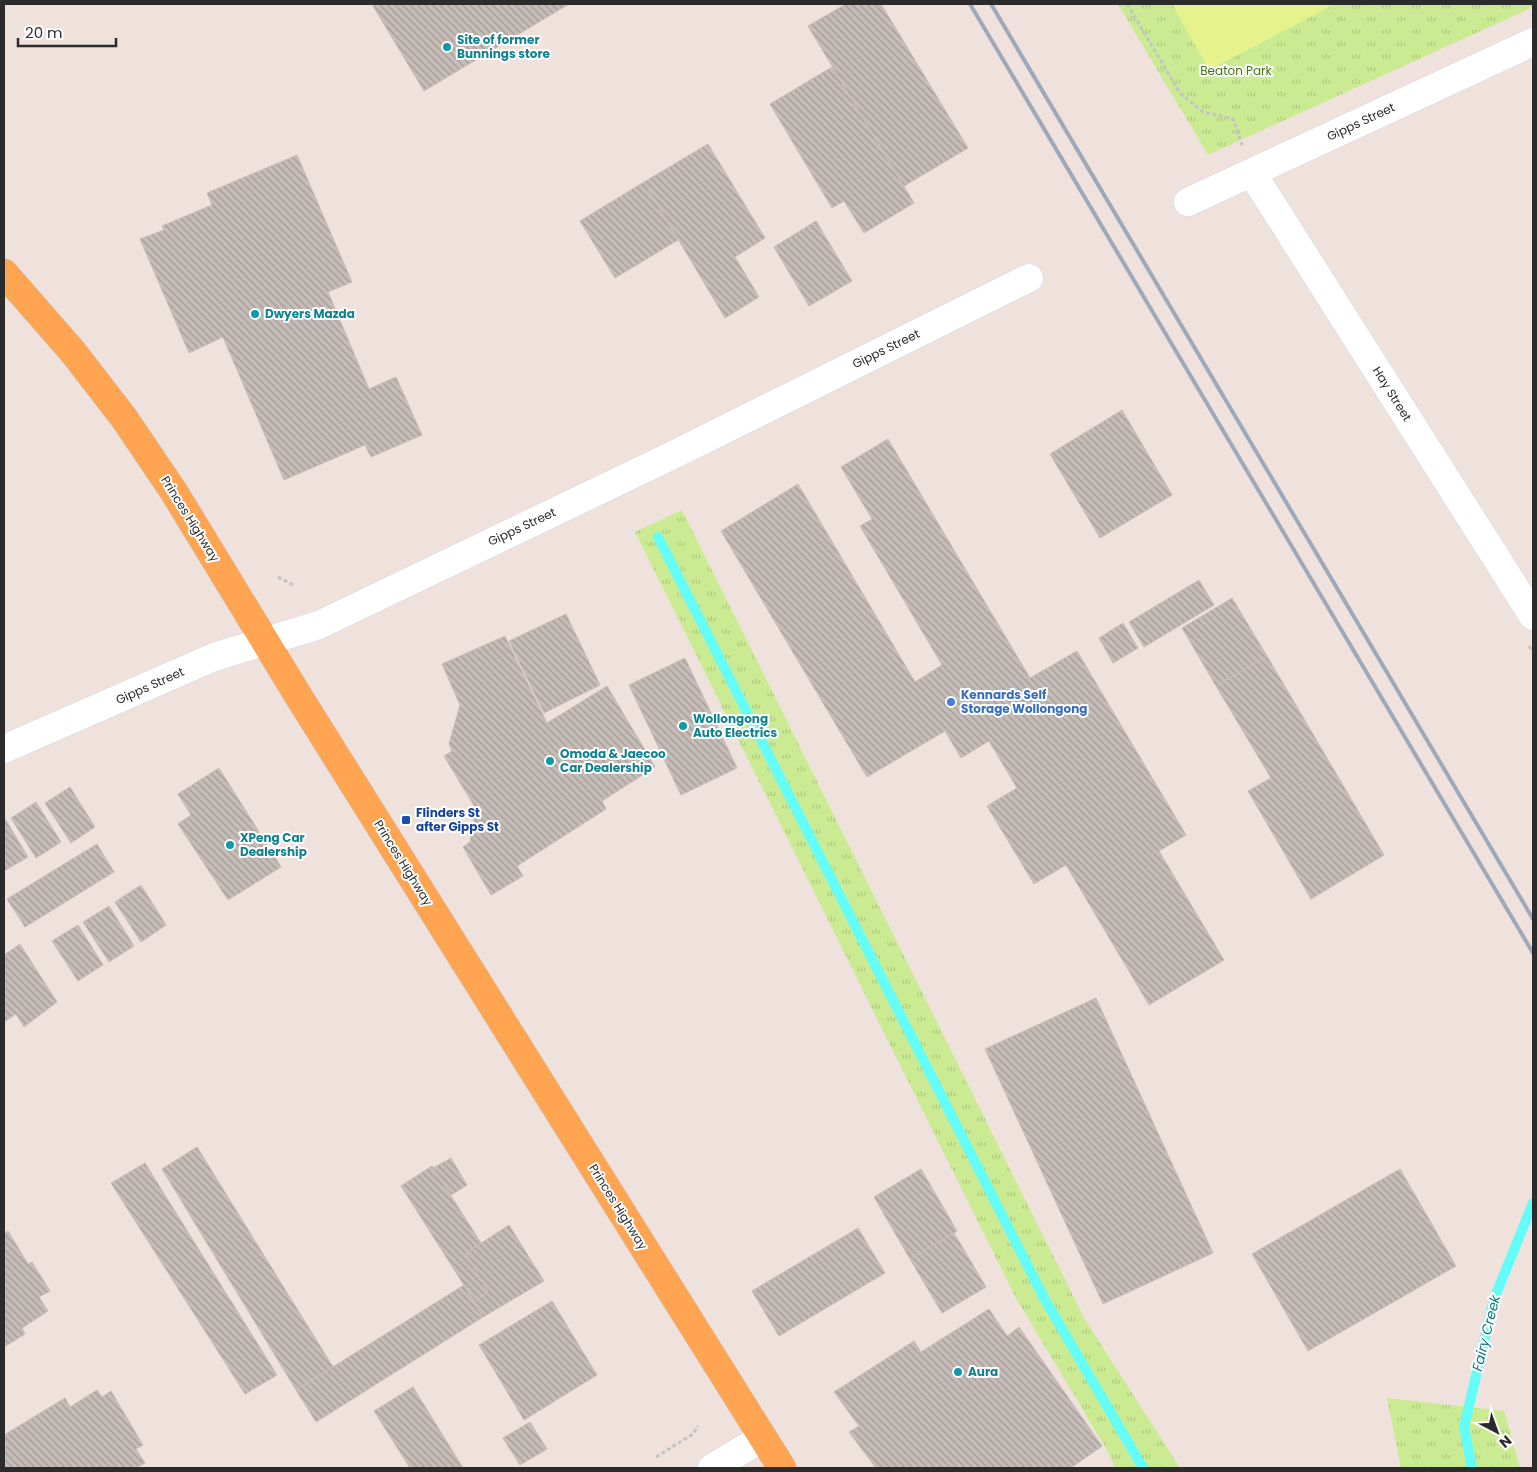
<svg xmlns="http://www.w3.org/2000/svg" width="1537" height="1472" font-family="Poppins,sans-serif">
  <defs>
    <pattern id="grass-tufts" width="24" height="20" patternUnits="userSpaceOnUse" patternTransform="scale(1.25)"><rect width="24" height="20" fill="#cbeb93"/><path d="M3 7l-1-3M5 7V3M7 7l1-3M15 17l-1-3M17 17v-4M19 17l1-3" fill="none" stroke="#aeca7f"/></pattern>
    <pattern id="building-back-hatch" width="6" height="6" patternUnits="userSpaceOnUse" patternTransform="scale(1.25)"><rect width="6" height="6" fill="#c6bdb8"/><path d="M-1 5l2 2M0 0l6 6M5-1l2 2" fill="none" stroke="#a19a96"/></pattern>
  </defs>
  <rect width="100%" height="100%" fill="#efe1dc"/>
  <path fill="url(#grass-tufts)" d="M1118 4H1533V7L1208 155Z
    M682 510 1084 1318 1180 1468H1115L1107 1450 1016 1298 635 532Z
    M1387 1398 1504 1411 1520 1468H1401Z"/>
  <path fill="#e6f38d" d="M1172 4H1335L1209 70Z"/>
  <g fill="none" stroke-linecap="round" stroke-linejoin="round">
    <path stroke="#64fcf8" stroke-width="10" d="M658 537 1044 1298 1143 1468
      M1472 1468 1464 1427 1494 1299 1533 1203"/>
  </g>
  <path fill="url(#building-back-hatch)" stroke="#cabdb5" d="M372 4H569L424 91Z
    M846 4H881L968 148 904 186 808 26Z
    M832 67 914 203 864 233 844 201 832 208 770 104Z
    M708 144 765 238 735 257 759 297 725 318 644 182Z
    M297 155 352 282 328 292 369 389 396 377 422 435 371 457 365 445 284 480 223 337 189 353 140 239 164 230 162 226 212 205 207 193Z
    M644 182 678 240 615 278 580 221Z
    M816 221 852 281 809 306 774 247Z
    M1122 410 1172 495 1100 538 1050 454Z
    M888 439 1030 678 1077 651 1186 835 1159 851 1224 960 1149 1005 1066 865 1034 884 987 806 1017 788 989 741 961 758 945 731 867 777 721 531 798 484 915 682 942 665 860 526 872 519 841 467Z
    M1199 580 1214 605 1144 647 1129 622Z
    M1232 598 1267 656 1216 686 1182 628Z
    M566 614 600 685 544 713 509 641Z
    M1123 623 1138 648 1113 663 1099 638Z
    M505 636 547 723 607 686 655 767 602 801 606 809 517 866 523 876 491 895 463 847 470 842 476 809 444 756 452 751 449 744 460 705 442 664Z
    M1267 656 1384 855 1311 899 1248 791 1271 778 1216 686Z
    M685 658 737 768 681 795 629 685Z
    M219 768 281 867 228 900 178 824 191 815 178 794Z
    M70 787 95 827 71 843 45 803Z
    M36 802 61 842 36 858 11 818Z
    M4 817 28 857 4 871Z
    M97 844 114 872 25 927 7 899Z
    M141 885 166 925 141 942 115 902Z
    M109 906 134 946 109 962 83 922Z
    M78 925 103 965 78 981 52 941Z
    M20 944 57 1002 24 1027 16 1014 4 1022V955Z
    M1096 998 1213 1253 1103 1304 985 1049Z
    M197 1147 333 1367 296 1390 162 1169Z
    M451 1158 467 1185 451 1195 433 1168Z
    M145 1163 277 1375 245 1394 111 1183Z
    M432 1166 481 1243 466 1253 488 1292 474 1301 401 1186Z
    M921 1169 957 1231 910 1259 874 1197Z
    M1400 1169 1456 1266 1308 1351 1252 1254Z
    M509 1225 544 1281 483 1317 474 1301 488 1292 466 1253Z
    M858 1228 885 1273 779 1336 752 1291Z
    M8 1231 28 1264 32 1262 50 1291 39 1297 48 1311 22 1328 25 1334 4 1347V1234Z
    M954 1233 986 1287 942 1313 910 1259Z
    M464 1285 483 1317 316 1422 296 1390Z
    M552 1301 597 1375 524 1420 479 1345Z
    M989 1309 1007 1336 1019 1327 1102 1446 1071 1468H876L849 1432 859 1426 834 1392 914 1341 921 1352Z
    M413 1387 463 1468H410L374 1411Z
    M97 1390 102 1397 111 1391 143 1445 136 1449 145 1463 136 1468H4V1447L6 1446 4 1435 65 1398 70 1407Z
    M530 1422 547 1449 520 1465 503 1438Z"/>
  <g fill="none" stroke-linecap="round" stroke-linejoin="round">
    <g stroke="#d1dbe6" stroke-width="29">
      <path id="street" d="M1252 173 1533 616
        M1188 202 1533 42
        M4 749 214 657 319 625 673 455 1029 278
        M712 1468 762 1438"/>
    </g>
    <g stroke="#c4c4c4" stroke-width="29">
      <path id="primary" d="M4 273 73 352 124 418 174 492 299 697 782 1468"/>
    </g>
    <path stroke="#c4c4c4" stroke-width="3" stroke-dasharray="4 2.5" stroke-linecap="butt" d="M1127 4 1180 93 1203 112 1233 119 1242 145
      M278 577 293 585
      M1529 646 1533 653
      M656 1457 693 1434 698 1426"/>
    <use href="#street" stroke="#fff" stroke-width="28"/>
    <use href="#primary" stroke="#ffa451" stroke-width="28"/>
    <path stroke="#9ea9b8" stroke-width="4" d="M970 4 1533 953
      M991 4 1533 919"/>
  </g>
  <g fill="#0f9aa8" stroke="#fff" stroke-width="2">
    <circle cx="447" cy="47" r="5"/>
    <circle cx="255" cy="314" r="5"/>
    <circle cx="683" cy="726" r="5"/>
    <circle cx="550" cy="761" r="5"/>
    <circle cx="230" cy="845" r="5"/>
    <circle cx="958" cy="1372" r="5"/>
  </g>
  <circle fill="#3f7fe0" stroke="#fff" stroke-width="2" cx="951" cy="702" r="5"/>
  <rect fill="#1a4fb4" stroke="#fff" stroke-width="2" x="401" y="815" width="10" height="10" rx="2.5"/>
  <g text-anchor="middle" stroke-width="4" stroke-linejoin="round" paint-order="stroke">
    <g font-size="12" font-weight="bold" fill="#0d838f" stroke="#fff" text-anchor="start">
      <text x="457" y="44">Site of former<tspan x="457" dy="14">Bunnings store</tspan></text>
      <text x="265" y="318">Dwyers Mazda</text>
      <text x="693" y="723">Wollongong<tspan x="693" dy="14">Auto Electrics</tspan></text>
      <text x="560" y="758">Omoda &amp; Jaecoo<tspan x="560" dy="14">Car Dealership</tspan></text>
      <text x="240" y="842">XPeng Car<tspan x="240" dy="14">Dealership</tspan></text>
      <text x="968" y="1376">Aura</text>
    </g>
    <g font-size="12" fill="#427212" stroke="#fff">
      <text x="1236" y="75">Beaton Park</text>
    </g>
    <g font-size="12" fill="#2b2b2b" stroke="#fff">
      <text transform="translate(1361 122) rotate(-25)" y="4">Gipps Street</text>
      <text transform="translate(886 349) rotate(-26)" y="4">Gipps Street</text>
      <text transform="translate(1392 394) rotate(58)" y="4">Hay Street</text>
      <text transform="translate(190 519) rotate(58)" y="4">Princes Highway</text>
      <text transform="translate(522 527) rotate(-25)" y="4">Gipps Street</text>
      <text transform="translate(150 686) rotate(-24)" y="4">Gipps Street</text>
      <text transform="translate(403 863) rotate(58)" y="4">Princes Highway</text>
      <text transform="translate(618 1207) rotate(58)" y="4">Princes Highway</text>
    </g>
    <g font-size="12" font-weight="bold" fill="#366cbe" stroke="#fff" text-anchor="start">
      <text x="961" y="699">Kennards Self<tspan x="961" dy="14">Storage Wollongong</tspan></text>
    </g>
    <g font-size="12" font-weight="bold" fill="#164399" stroke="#fff" text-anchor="start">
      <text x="416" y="817">Flinders St<tspan x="416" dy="14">after Gipps St</tspan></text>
    </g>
    <g font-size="14" font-style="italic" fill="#047e84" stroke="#fff">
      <text transform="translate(1486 1333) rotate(-76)" y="5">Fairy Creek</text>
    </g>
  </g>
  <rect width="1537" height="1472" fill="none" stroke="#2b2b2b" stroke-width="10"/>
  <g transform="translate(1497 1432) rotate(139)" stroke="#ffffff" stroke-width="4" paint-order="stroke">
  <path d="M0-4L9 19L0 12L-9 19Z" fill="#2b2b2b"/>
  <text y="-8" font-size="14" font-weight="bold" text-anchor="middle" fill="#2b2b2b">N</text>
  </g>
  <path d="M18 38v8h98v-8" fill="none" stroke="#2b2b2b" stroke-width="2.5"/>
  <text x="25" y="38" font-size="15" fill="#2b2b2b" stroke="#ffffff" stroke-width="4" paint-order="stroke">20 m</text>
</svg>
